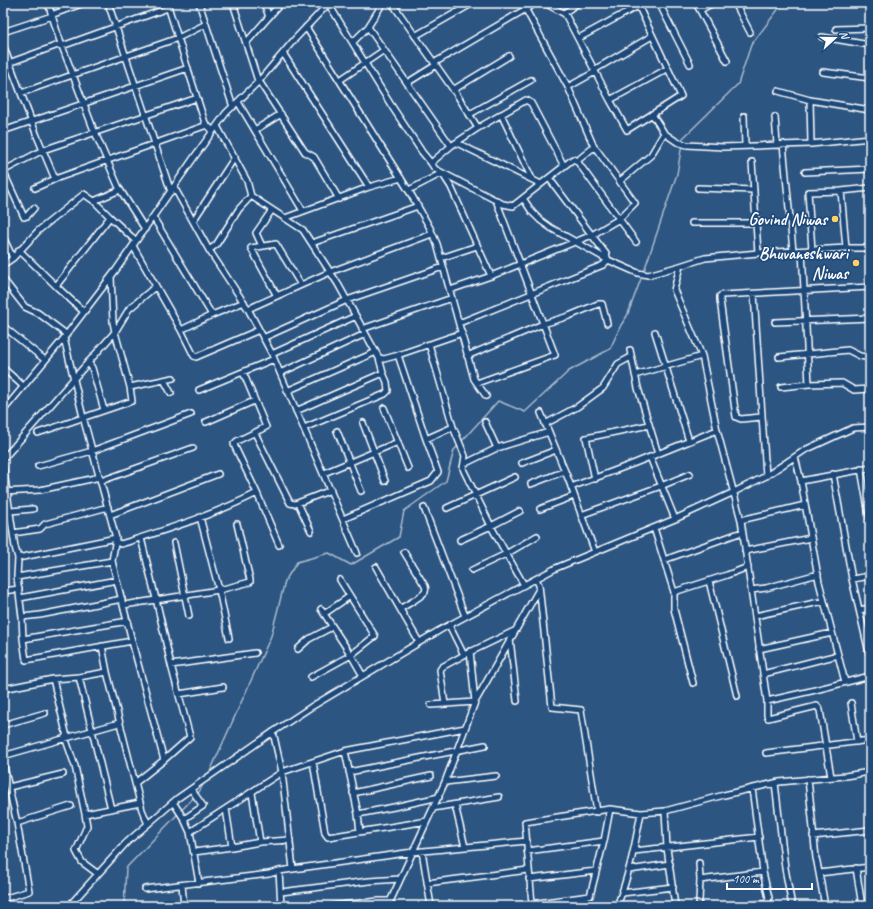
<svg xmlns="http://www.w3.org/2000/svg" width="873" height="909" font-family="Caveat,sans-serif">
  <rect width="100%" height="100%" fill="#2c5582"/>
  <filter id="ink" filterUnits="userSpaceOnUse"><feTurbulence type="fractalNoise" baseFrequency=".025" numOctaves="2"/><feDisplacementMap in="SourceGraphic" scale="8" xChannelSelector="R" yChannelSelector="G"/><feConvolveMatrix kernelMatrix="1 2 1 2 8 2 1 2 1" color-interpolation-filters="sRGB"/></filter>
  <g filter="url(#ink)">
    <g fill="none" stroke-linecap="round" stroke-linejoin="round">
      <path stroke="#acbcce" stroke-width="1.5" d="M461 442 498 401 525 412 569 371 610 349 621 325 627 316 645 268 677 174 683 138 738 84 751 45 783 3
        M208 776 271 636 285 581 297 562 329 553 351 565 399 537 404 511 446 481 454 450 459 445
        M124 906 126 868 199 792 204 783"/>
      <g stroke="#fff" stroke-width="8">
        <path id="street" d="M48 3 59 38 93 128 119 188 145 229
          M108 3 171 192
          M167 3 205 123 213 131
          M199 3 233 107
          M233 3 258 81
          M264 3 269 17
          M328 3 391 105 422 152 431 163
          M383 3 368 27 451 146 478 128 526 100 531 103 564 166
          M392 3 457 95 478 128
          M545 3 565 14 610 100 667 69
          M659 3 690 64
          M696 3 727 61
          M735 3 750 32
          M772 3V4
          M526 10 568 87 595 72
          M700 10 713 3
          M564 13 578 3
          M51 15 84 3
          M306 27 412 196 430 228 437 244 474 379 486 396
          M836 29 870 28
          M3 32 52 16
          M415 36 473 3
          M822 37 870 45
          M579 38 638 6
          M353 42 368 27
          M246 43 281 3
          M3 45 37 136 55 179
          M62 46 168 8
          M283 53 369 187
          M434 63 536 3
          M3 65 61 44
          M594 70 652 36
          M823 72 870 78
          M340 80 384 50
          M259 81 305 152 314 157 339 199
          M407 83 436 65
          M453 90 509 56
          M778 91 810 100 870 110
          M21 93 178 38 206 24
          M610 100 627 130 681 96 637 3
          M810 100 811 144
          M238 102 303 211
          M470 114 531 80
          M501 114 532 179
          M652 114 664 133 677 142 687 145 723 147 811 144 870 138
          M744 116 745 146
          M775 117 777 144
          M217 126 247 181 251 196 303 230 338 284 379 358 384 359 395 356 462 333
          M255 130 281 114
          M3 131 188 68
          M457 143 541 184
          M783 144 793 251
          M451 146 431 163 435 169 503 204 513 206 573 159 577 161 636 242
          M577 161 594 147
          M752 162 758 253
          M3 171 43 150 197 98
          M3 171 24 217 27 216 34 208
          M805 172 870 169
          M620 181 651 155 664 133
          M174 187 209 250 248 309 272 354 357 553
          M35 188 55 179 207 125
          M698 188 754 190
          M409 190 442 173 451 187 491 276 592 235 619 219 635 203 597 150 594 147 568 87
          M841 191 846 248
          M523 198 532 212 540 220 551 228 608 260 638 273 648 275 680 266
          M94 201 110 217
          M153 217 212 315 244 302
          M285 218 369 187 401 178
          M193 221 235 157
          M692 223H757
          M3 237 13 258
          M312 243 418 206
          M133 246 181 330 212 315
          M262 246 256 233 272 210
          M19 250 56 286
          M209 250 216 245 239 209 251 196
          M812 250 808 192 841 191 870 188
          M802 251 809 384 842 383 854 390 870 389
          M441 258 477 246
          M3 265 13 258 39 230 84 194 94 201 120 190
          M3 279 25 307 38 313 66 334
          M450 290 491 276
          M754 294 766 476
          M277 296 251 248 276 244 301 285
          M248 309 330 272 432 234
          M84 312 56 286 110 217 136 241
          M775 322 870 318
          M459 323 603 265 608 260 606 254 549 178
          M3 326 45 360
          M362 329 452 298
          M181 330 194 356 196 357 259 330
          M655 332 689 441
          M64 338 83 417 116 538 112 561 134 649 164 760 135 783 142 810 148 824
          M263 338 347 300 443 267
          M429 344 453 427 465 456 463 468 464 471 493 530 524 585
          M630 350 638 388 658 454
          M272 354 356 316
          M398 355 426 439 453 427
          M467 356 543 324 569 316 598 304H602L607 323
          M779 357 848 350 860 356 870 358
          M88 362 92 368 104 410
          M3 368 23 386
          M243 372 266 427 237 441 234 444 235 447 257 493 279 545
          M280 373 365 334
          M635 375 702 356
          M164 380 171 393
          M477 383 555 355 496 200
          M130 387 173 378
          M781 387 809 384
          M199 390 274 359
          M287 391 376 352
          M384 408 408 468
          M3 411 64 338 116 270 195 156 226 113 259 81 294 40 329 3
          M296 411 383 373 379 358
          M541 413 569 481 595 552
          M761 417 741 419 736 417 720 300V296L722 295 870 287
          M206 422 254 401
          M485 422 497 448
          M363 423 385 481
          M545 424 577 407 603 388 618 364 631 357
          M304 428 385 394 388 391 387 382 383 373
          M337 431 361 491
          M38 433 132 401 130 387 115 332 129 309 156 286
          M255 433 290 503 295 504 331 490
          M650 457 675 519
          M795 457 801 481 870 468
          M3 459 115 332 113 322 111 277
          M522 463 556 450
          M464 464 497 448 549 432
          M3 465 15 547 18 558 17 577 22 617 23 639 26 660 132 641
          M38 466 92 451 191 414
          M861 469 870 520
          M324 473 398 442
          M833 474 852 579 870 576
          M595 479 586 438 649 425
          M101 481 193 448
          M801 481 819 582 845 682
          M531 484 565 471
          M571 487 635 463 717 430
          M3 492 40 490 100 477
          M298 503 311 531
          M424 508 465 616
          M447 508 515 477
          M540 509 574 496
          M10 511 33 509
          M110 515 218 474
          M581 515 661 486 690 474
          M200 517 219 590 229 638
          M343 519 431 481 438 472 426 439
          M741 520 805 505
          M654 528 674 592 727 575 748 567
          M13 533 40 529 45 524 108 507
          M141 538 156 599 171 665 190 737 164 760
          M460 540 491 526 520 511
          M116 542 121 544C168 529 214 515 257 493
          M174 543 189 616
          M745 551 811 538
          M18 558 116 538
          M664 560 742 532
          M376 567 419 642
          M472 570 506 554 537 536
          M818 574 766 588 751 590 741 520 717 430 702 356 674 290 680 266 705 258 758 253 846 248H870
          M17 577 112 561
          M536 579 539 585 552 707 581 710 597 812
          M852 579 870 657
          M340 580 375 636 351 655 363 676
          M709 581 737 696
          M751 590 767 701 811 691 870 676
          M3 591 19 589
          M674 592V609L693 683
          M20 598 117 580
          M124 605 219 590 250 582V580L237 524
          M400 609C406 605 420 598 425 592 426 589 426 589 425 586L404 552
          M859 610 870 608
          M324 614 350 596
          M755 616 824 601
          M22 617 40 615 122 599
          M449 625 464 655 514 631
          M23 639 128 621
          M510 639 517 701
          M102 646 107 672
          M298 649 309 639 332 627
          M759 649 832 633
          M171 665 255 653
          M763 674 838 655
          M79 677 111 809
          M311 677 351 655 321 609
          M53 679 67 737
          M3 689 53 679 79 677 107 672 135 783
          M179 694 223 687
          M767 701V715L768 718 817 706 820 710 831 777
          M851 703 857 742
          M445 704 440 670 442 667 464 655
          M431 705 475 702 538 591
          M3 725 45 713
          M273 732 282 772 293 869 279 871 281 906
          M65 737 75 766 85 814 140 803
          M345 751 358 814 394 807 439 797
          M766 753 870 740
          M3 756 119 723
          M3 762 17 823 29 891 3 899
          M313 762 325 833 328 837 427 821
          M349 772 485 745
          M808 779 816 858 817 862 825 906
          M445 782 496 776
          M775 783 785 868 792 906
          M9 787 63 774
          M191 789 203 806 184 819 190 832 199 883
          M353 793 431 776
          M173 802 184 819
          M455 805 465 847
          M433 808 499 797
          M226 809 232 847 260 842 252 793
          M610 809 641 813 665 811 724 795 779 782 845 776 870 772
          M665 811 667 848 675 906
          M85 814 87 826 76 851 82 862 98 874
          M358 814 360 832
          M17 823 71 806
          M190 832 282 772 345 751 465 728
          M813 836 870 830
          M260 842 290 840
          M422 851 431 906
          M527 851 604 841
          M634 851 759 837
          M194 852 232 847
          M699 863 700 880
          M856 868 862 906
          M293 869 413 852 527 841
          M629 870 670 864
          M819 873 870 867
          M529 879 596 871
          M427 883 528 870
          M182 885 184 906
          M145 889 269 874 279 871
          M281 892 369 881 400 879
          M622 893 673 887
          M699 901 700 880 763 872
          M69 906 126 843 178 798 273 732 311 707 440 630 556 568 675 519 734 492 766 476 805 450 853 428 870 427
          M332 906 379 901H390
          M388 906 445 782 475 702 470 651
          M515 906 590 896 604 841 610 809 525 822 532 904
          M617 906C629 876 635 845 641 813
          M744 906 767 903 769 898 763 872 752 788"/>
      </g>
      <use href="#street" stroke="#1f4a7a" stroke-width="5"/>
    </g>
  </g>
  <g fill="#ffd166" stroke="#1f4a7a" stroke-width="1.5">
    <circle cx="835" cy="219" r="4"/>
    <circle cx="856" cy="263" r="4"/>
  </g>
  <g text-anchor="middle" stroke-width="3.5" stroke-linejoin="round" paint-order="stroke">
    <g font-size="17" font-weight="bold" fill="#fff" stroke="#1f4a7a" text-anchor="end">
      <text x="827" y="225">Govind Niwas</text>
      <text x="848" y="259">Bhuvaneshwari<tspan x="848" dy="20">Niwas</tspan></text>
    </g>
  </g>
  <rect width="873" height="909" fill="none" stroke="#1f4a7a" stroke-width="16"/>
  <rect x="8" y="8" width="857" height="893" fill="none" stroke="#fff" stroke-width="1.5" filter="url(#ink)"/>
  <g transform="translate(835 38) rotate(69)" stroke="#1f4a7a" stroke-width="3" paint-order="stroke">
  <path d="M0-3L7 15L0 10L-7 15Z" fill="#ffffff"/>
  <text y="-6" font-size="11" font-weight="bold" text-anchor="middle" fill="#ffffff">N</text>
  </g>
  <path d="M727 883v6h85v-6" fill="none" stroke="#ffffff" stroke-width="2"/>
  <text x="733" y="883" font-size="12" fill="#ffffff" stroke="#1f4a7a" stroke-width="3" paint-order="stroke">100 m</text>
</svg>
